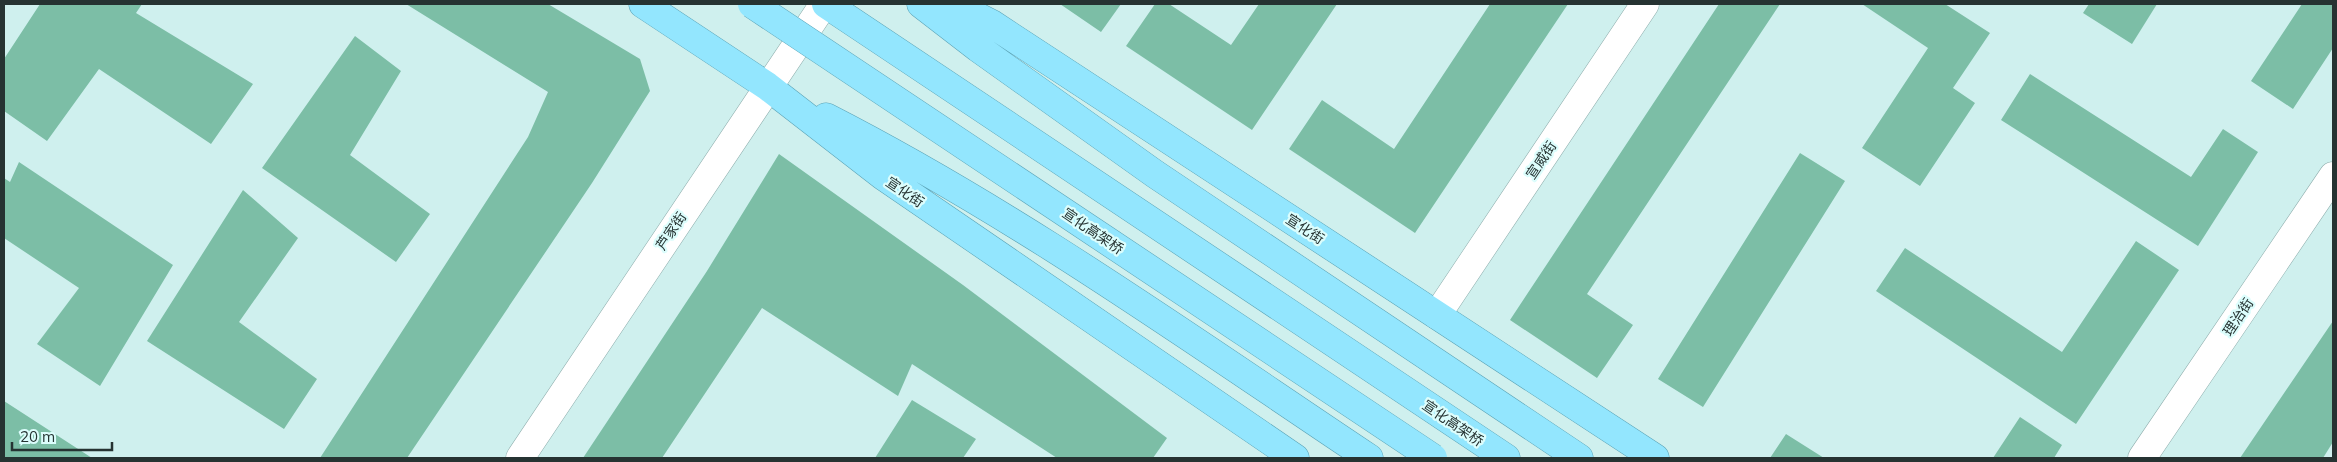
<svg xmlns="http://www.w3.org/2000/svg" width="2337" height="462" font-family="Mulish,'Noto Sans SC',sans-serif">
  <rect width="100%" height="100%" fill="#cff0ee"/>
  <path fill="#7cbea6" d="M40 4H142L136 13 253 84 211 144 99 69 47 141 4 111V59Z
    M406 4H548L640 59 650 91 592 183 407 458H320L528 137 548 92Z
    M1060 4H1121L1101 32Z
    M1155 4H1169L1231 45 1259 4H1337L1252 130 1126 46Z
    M1490 4H1568L1415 233 1289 149 1322 100 1394 149Z
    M1719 4H1780L1587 294 1633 325 1597 378 1510 320Z
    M1862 4H1945L1990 33 1953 88 1975 103 1920 186 1862 148 1928 48Z
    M2089 4H2157L2132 44 2083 13Z
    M2302 4H2333V48L2293 109 2251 81Z
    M355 36 401 71 350 155 430 214 396 262 262 168Z
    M2030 74 2191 177 2223 129 2258 152 2198 246 2001 120Z
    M1800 153 1845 181 1703 407 1658 379Z
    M779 154 963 285 1167 438 1153 458H1057L912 364 898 396 762 308 662 458H583L707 271Z
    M19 162 173 265 100 386 37 344 79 288 4 238V178L10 182Z
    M243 190 298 238 239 322 317 379 284 429 147 341Z
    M2136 241 2179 270 2076 424 1876 291 1905 248 2062 352Z
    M2333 321V442L2323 458H2240Z
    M912 400 976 439 963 458H875Z
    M4 401 92 458H4Z
    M2020 417 2062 445 2054 458H1993Z
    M1786 434 1824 458H1770Z"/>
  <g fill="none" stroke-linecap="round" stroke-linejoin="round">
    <g stroke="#8eadac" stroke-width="29">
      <path id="tertiary" d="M1437 315 1645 4
        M520 458 824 4
        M2142 458 2333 176"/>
    </g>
    <g stroke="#5ba3b6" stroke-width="29">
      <path id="trunk" d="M643 4 767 86 883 176 1295 458
        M826 4 1506 458
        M921 4 978 48 1155 174 1579 458
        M953 4 992 24 1655 458
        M826 117C1016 214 1192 340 1369 458"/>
    </g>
    <use href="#tertiary" stroke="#fff" stroke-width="28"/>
    <use href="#trunk" stroke="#93e6fe" stroke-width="28"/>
    <g stroke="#5ba3b6" stroke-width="29" stroke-linecap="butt">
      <path id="trunk-bridge" d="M752 4 1433 458"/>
    </g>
    <use href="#trunk-bridge" stroke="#93e6fe" stroke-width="28"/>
  </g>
  <g text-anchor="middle" stroke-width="4.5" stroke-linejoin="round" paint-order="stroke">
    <g font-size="14" fill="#263332" stroke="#dcfdfc">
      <text transform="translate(1541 160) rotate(-56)" y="5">宣威街</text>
      <text transform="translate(905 192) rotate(34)" y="5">宣化街</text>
      <text transform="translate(1305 229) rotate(33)" y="5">宣化街</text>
      <text transform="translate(671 231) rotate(-56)" y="5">芦家街</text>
      <text transform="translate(1093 231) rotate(34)" y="5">宣化高架桥</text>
      <text transform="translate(2238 317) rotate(-56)" y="5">理治街</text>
      <text transform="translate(1453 423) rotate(34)" y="5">宣化高架桥</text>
    </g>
  </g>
  <rect width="2337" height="462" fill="none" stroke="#263332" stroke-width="10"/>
  <path d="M12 442v8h100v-8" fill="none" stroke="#263332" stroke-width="2.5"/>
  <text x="20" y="442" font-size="15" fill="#263332" stroke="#dcfdfc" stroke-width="4" paint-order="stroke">20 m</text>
</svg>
